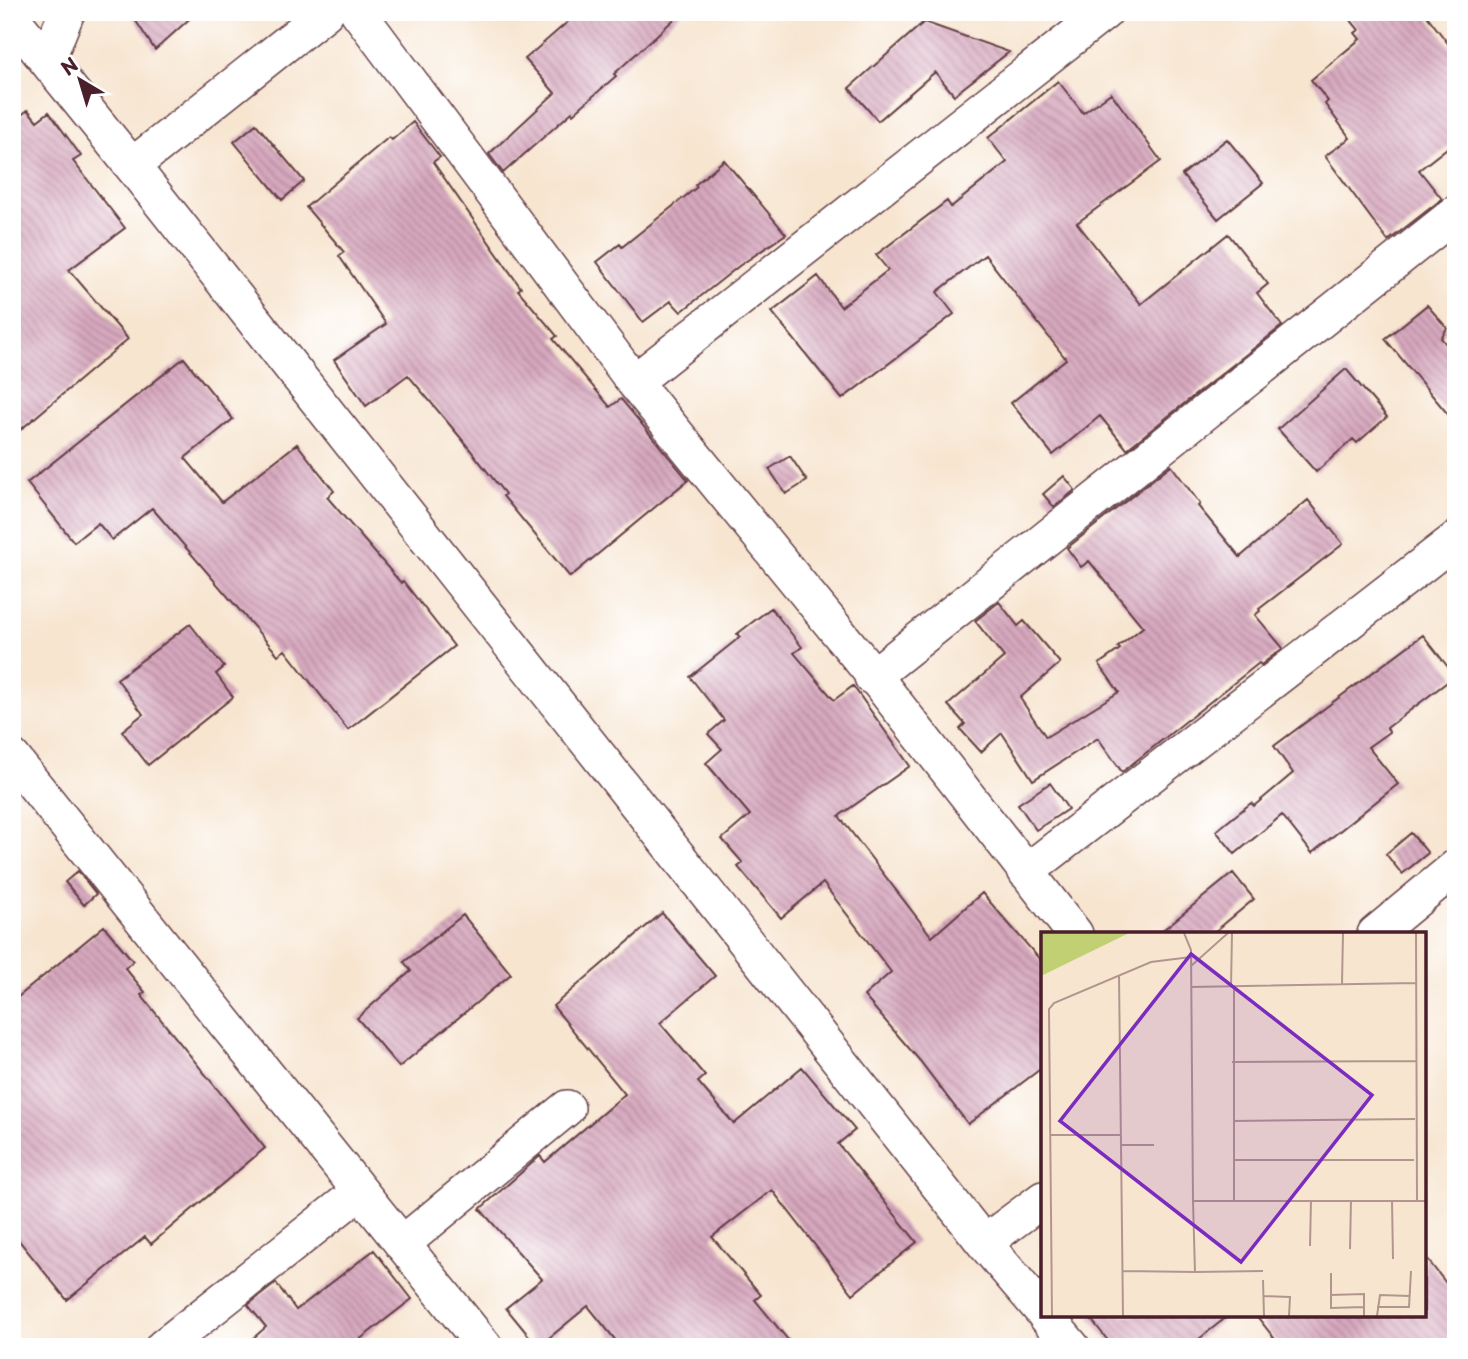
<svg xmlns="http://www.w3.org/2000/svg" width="1468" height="1359" font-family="'Playpen Sans',sans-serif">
  <defs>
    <pattern id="building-back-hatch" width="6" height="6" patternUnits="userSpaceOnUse" patternTransform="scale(1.75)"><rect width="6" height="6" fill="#d7a8be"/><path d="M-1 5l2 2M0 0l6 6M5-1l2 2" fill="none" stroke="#b0889b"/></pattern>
  </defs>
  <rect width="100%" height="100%" fill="#fff"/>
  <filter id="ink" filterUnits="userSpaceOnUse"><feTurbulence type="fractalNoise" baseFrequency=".0143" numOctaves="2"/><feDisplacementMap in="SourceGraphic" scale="14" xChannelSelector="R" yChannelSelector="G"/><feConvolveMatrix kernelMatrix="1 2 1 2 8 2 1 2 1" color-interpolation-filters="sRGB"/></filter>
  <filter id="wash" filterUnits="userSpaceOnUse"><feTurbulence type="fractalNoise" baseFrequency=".00686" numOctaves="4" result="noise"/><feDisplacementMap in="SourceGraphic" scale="28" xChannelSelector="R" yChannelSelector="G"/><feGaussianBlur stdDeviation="1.57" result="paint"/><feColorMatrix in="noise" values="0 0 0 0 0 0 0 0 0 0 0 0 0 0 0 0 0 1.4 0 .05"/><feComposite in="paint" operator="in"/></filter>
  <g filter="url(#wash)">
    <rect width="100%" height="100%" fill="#f7e5d0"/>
    <g id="blocks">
      <path fill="url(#building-back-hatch)" d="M130 12H197L155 50Z
        M579 12H682L614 74 616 76 573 114 572 112 503 173 489 154 555 93 525 59Z
        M1344 12H1424L1456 54V141L1419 170 1442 199 1388 241 1325 156 1350 138 1325 104 1328 101 1311 80 1360 39 1355 33 1359 30Z
        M924 22 1009 52 954 95 935 72 878 121 849 88Z
        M1058 81 1083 113 1111 93 1161 161 1077 223 1141 304 1228 234 1268 284 1257 293 1282 326 1127 449 1100 416 1053 455 1011 403 1066 359 985 255 937 292 954 314 842 399 772 312 818 276 841 307 888 270 876 255 947 201 951 207 1007 162 988 138Z
        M28 110 37 121 49 112 81 156 73 161 125 228 69 270 128 339 12 437V122Z
        M413 122 440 157 433 162 521 288 518 290 557 336 553 339 610 407 621 399 688 480 570 577 503 496 505 494 460 437 408 375 366 406 334 360 386 324 339 256 344 252 306 207 389 137 392 140Z
        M256 124 304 181 282 200 234 142Z
        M1227 139 1263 183 1218 219 1182 175Z
        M724 160 786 234 739 266 681 312 671 301 643 322 597 262 620 244 622 247 697 187 695 185Z
        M1427 305 1447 328 1441 338 1456 356V424L1385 339Z
        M184 358 233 419 185 458 222 502 297 444 334 491 327 497 401 583 403 581 454 646 348 730 285 650 278 655 152 508 112 540 98 523 74 542 27 483Z
        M1346 369 1387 417 1357 443 1353 439 1316 472 1278 429Z
        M790 456 807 481 786 494 769 469Z
        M1171 465 1200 504 1198 506 1240 557 1308 500 1343 544 1259 609 1260 611 1255 615 1283 648 1261 665 1259 663 1122 772 1098 738 1033 780 1002 733 981 752 960 729 965 724 948 705 1004 657 975 621 999 602 1018 626 1024 621 1060 663 1020 698 1046 737 1119 692 1099 664 1120 649 1118 647 1143 627 1089 561 1081 567 1067 548Z
        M1064 476 1075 490 1054 507 1043 494Z
        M771 608 802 647 794 653 834 700 853 686 910 766 839 816 932 937 982 893 1043 963V1067L968 1124 920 1061 864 996 891 972 823 883 781 918 738 867 743 863 722 839 750 815 706 763 722 749 708 734 724 720 690 677 740 637 737 634Z
        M190 624 224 667 216 674 233 697 148 765 122 731 143 714 117 679Z
        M1423 635 1455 676 1387 728 1389 732 1368 747 1398 784 1312 853 1282 815 1235 854 1216 831 1251 803 1254 806 1293 773 1274 746Z
        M1050 783 1068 809 1036 830 1018 804Z
        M1411 833 1428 853 1402 874 1386 854Z
        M78 871 96 894 84 905 65 882Z
        M1233 873 1254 899 1212 934H1158Z
        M662 913 715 976 660 1023 705 1076 698 1082 734 1124 802 1067 855 1130 838 1144 917 1242 853 1294 772 1190 712 1237 761 1295 755 1300 794 1347H621L588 1306 538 1347 506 1308 542 1279 480 1209 540 1156 545 1162 625 1094 553 1006Z
        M463 915 511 974 399 1067 357 1018 411 971 404 962Z
        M104 926 133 961 125 968 145 992 141 995 265 1148 151 1244 145 1237 67 1300 12 1232V1002Z
        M374 1250 412 1299 350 1347H243L266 1327 248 1305 276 1283 296 1310Z
        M1424 1255 1456 1296V1347H1281L1256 1315H1424Z
        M1088 1315H1229L1189 1347H1113Z"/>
    </g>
  </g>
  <g filter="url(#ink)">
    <use href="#blocks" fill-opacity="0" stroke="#643d44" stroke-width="2"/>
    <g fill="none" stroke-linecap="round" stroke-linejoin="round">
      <g stroke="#643d44" stroke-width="38">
        <path id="minor" d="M358 12 634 382 874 676 1075 934
          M12 18 132 166 984 1243
          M47 60 67 12
          M132 166 326 12
          M634 382 1105 12
          M872 677 1456 213
          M12 757 485 1347
          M1026 872 1456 539
          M1375 934 1456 867
          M1043 1199 984 1243 1043 1312
          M402 1244 567 1108
          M1045 1315 1072 1347
          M163 1347 359 1192"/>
      </g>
      <use href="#minor" stroke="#fff" stroke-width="35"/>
    </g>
  </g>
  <g transform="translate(1041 932)">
    <rect width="385" height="385" fill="#f7e5d0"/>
    <path d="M0 1H88L0 44Z" fill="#c0d072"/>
    <path fill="none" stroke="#b2968e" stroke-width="2" d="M143 1 150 18 152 269M375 1 376 268M150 34 187 1M78 43 82 384M301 52 302 1M193 54V270M150 55 375 51M190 55 191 1M191 130 375 129M192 189 374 187M9 203H80M80 213H113M192 228H373M351 269 352 327M269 314 270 268M309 317 310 268M82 339 154 340 152 269H385M154 340 222 339M290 341V376L323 375M222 348 223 384M289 363 323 362V384M223 364 249 365 248 384M336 375H368L370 339M11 384 8 77 13 71 110 30 150 25M336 384 339 363 369 364"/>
    <path fill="#7b2cbf" fill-opacity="0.15" stroke="#7b2cbf" stroke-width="3.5" d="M150 22 331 163 200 330 19 189Z"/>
    <rect width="385" height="385" fill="none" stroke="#4a1f2b" stroke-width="3.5"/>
  </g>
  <rect width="1468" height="1359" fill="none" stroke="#fff" stroke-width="42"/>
  <g transform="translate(80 80) rotate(322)" stroke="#ffffff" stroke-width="5" paint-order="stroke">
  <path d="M0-5L12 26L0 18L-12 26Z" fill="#4a1f2b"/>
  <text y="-10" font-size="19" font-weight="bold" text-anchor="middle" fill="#4a1f2b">N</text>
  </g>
</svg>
